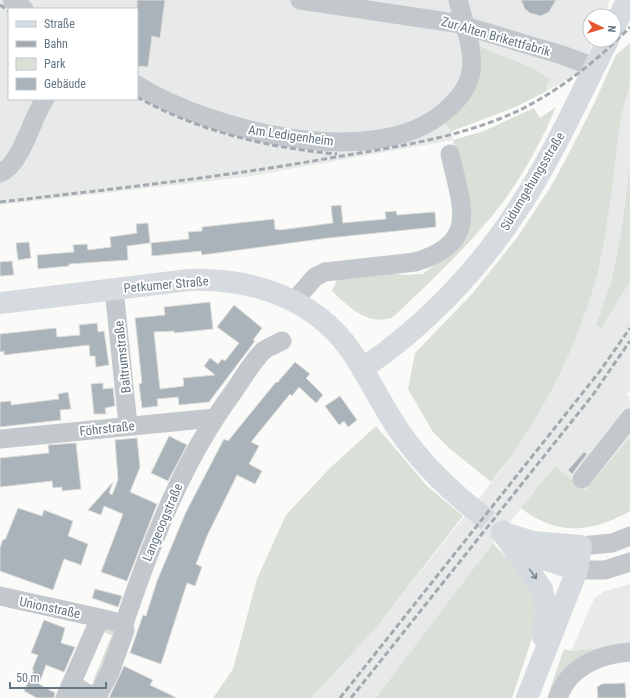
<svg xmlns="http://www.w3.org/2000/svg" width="630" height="698" font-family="'Roboto Condensed',sans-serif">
  <rect width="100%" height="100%" fill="#fafaf8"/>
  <path fill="#e8e9e9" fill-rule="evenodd" d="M0 0H610L604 16H590V40H594L580 73 515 107 452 131 453 140 245 177 0 205ZM9 9H137V99H9Z
    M630 79V391L626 394 630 397V437L585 490 555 466 483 556 469 577 376 698H311L375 629 502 469 526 433 561 370 582 323 592 290 607 224 619 127Z
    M630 584V646L571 651 594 599 603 592Z"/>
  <path fill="#dadfd7" d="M630 43C630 55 630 68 630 79 628 96 621 113 619 130 613 176 609 224 598 270 580 344 539 423 491 482L449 448 433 432 408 389 415 353 472 294 516 239 550 188 566 159 593 106 616 55Z
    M480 47 533 68 551 80 547 82V91L515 107 452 131 445 123 480 57H482Z
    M556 107C540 145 518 185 491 217 462 252 427 285 393 317 368 327 348 306 332 291L336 282 340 278 394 273 403 275 423 274 449 253 469 217 453 140 484 131 534 108 540 118Z
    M630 169V281L601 328 596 325 611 283 620 241Z
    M376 426 427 486 463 516 375 629 311 698H213L233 669 257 579 286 515 330 468Z
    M630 437V511C592 533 556 536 521 508L555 466 585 490Z
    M493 543 517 569 533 590 538 620 512 698H376Z
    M108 626 118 628 97 683 93 681 112 635 103 632Z
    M605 648 555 698H547L564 649 571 651Z"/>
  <path fill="#aab3b9" stroke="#dcdcda" d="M137 0H165L160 38 152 36 148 67 137 66Z
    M521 0H556L549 12 541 16 530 13 525 9Z
    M341 205 343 223 386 219 385 212 396 211 397 215 435 212 436 227 328 238 202 255 201 251 152 256 151 243 189 239 188 232 202 231V227L274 219 275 229 280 230 333 223 331 206Z
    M148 223 150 243 127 246 128 260 69 264V266L38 269 37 255 74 252 73 245 87 244 88 250 111 247 110 237 137 233 136 224Z
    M29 242 31 258 18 260 16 243Z
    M12 261 14 275 0 276V262Z
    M210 302 213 329 174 333V331L154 332 160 389 184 386 183 378 215 375 204 366 210 358 218 364 222 359 225 361 239 343 217 327 234 305 262 328 253 340 255 341 209 402 179 405 178 397 157 399 158 406 142 408 139 384 142 383 135 318 165 315 164 307Z
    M97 323 98 332 104 331 109 365 96 367 95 356H90L89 345 4 355V351L0 352V334L56 328 57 337 68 336 80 335 79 325Z
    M295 362 310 374 306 378 323 395 316 403 299 387 292 396 290 394 251 442 259 446 249 464 262 471 255 484 237 475 207 536 196 564 202 567 195 586 187 583 161 664 130 653 143 615 146 616 157 581 186 512 224 439 228 441 276 382 277 383Z
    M103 383V389L113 388 115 406 105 408 106 414H94L91 384Z
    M68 392 71 409 60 410 61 420 0 427V402L11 401V405L59 399 58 394Z
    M340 396 357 420 348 427 344 421 339 425 325 406Z
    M169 436 187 445 168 481 151 473Z
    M137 438 140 467 130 492 157 504 127 581 101 572 123 514 104 506 101 515 88 510 113 482 109 493 112 495 118 480 115 440Z
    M76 443 81 489 62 491V487L53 488 52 481 0 487V458L49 453 48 445Z
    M584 452 587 454 572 474 568 470Z
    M18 508 42 516 44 510 73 521 68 536 88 544 81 565 64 559 53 590 0 571V548L3 539 5 540Z
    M95 589 122 596 118 607 92 598Z
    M44 620 65 628 61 643 75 647 64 672 46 665 39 684 55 693 54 698H37L24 691 34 670H32L38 655 31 653Z
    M124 666 153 680 150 685 177 698H109Z
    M625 683 626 698H598L597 687 602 684Z"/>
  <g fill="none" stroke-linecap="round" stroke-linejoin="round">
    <path stroke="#d5d9db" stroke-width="22" stroke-dasharray="22 11" stroke-linecap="butt" d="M471 507 502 532"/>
    <path stroke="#c3c8cc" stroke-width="19" d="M12 0 24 9
      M300 0 455 23 562 55 594 67
      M137 85C208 130 375 173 445 111 457 101 469 87 471 71 475 52 463 20 458 0
      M0 173C21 166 32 117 45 99
      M114 289 128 425
      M294 301 315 277 325 272 415 262C481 243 461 205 450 154
      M0 439 214 418
      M582 479 630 418
      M581 546 612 543 630 536
      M577 570H605L630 562
      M0 596 100 618
      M72 684 88 694 98 695 110 672 125 630 124 624
      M65 698 100 618 124 624C152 541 182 461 234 391 243 378 252 362 263 351 268 347 276 344 282 341
      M558 698C568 667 600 654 630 652"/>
    <path stroke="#d6dbdf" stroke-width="22" d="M614 28 627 0
      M0 303 189 280C252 278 314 298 351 351 369 377 382 406 400 432 420 461 444 485 471 507
      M362 369C423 328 478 271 518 209 553 156 579 97 608 40
      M502 532 532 542 581 546 577 570 527 698
      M502 532 542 589 546 610 543 637
      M520 545 541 558 577 570"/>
    <path stroke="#a2aab0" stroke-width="3" stroke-dasharray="6 3" stroke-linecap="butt" d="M0 5 9 11
      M137 97C198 131 268 148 337 154
      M0 202C112 189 225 177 336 157 400 146 465 137 524 108 564 87 599 59 630 27
      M340 698 600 371 630 328
      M351 698 592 396 630 341"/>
  </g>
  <defs><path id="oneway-shaft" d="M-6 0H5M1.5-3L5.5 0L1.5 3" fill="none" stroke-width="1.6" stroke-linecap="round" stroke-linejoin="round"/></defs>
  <use stroke="#768591" href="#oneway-shaft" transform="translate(533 574) rotate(55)"/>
  <g text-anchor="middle" stroke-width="4" stroke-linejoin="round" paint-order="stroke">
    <g font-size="13" fill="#657683" stroke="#fff">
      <text transform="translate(496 36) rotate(16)" y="5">Zur Alten Brikettfabrik</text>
      <text transform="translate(291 135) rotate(8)" y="5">Am Ledigenheim</text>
      <text transform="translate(532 181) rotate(-59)" y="5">Südumgehungsstraße</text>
      <text transform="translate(166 284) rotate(-5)" y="5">Petkumer Straße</text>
      <text transform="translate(122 357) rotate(-96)" y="5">Baltrumstraße</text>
      <text transform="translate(107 428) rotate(-6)" y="5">Föhrstraße</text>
      <text transform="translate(162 522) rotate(-67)" y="5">Langeoogstraße</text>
      <text transform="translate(50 607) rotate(12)" y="5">Unionstraße</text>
    </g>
  </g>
  <rect x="8" y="8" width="130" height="92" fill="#ffffff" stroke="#c1c8cd"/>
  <rect x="16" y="21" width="20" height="6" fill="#d6dbdf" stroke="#c1c8cd"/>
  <text x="44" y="28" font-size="12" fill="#657683">Straße</text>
  <rect x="16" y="41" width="20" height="6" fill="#a2aab0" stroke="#c1c8cd"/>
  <text x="44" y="48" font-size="12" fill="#657683">Bahn</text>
  <rect x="16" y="58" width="20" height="12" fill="#dadfd7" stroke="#c1c8cd"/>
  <text x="44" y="68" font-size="12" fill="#657683">Park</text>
  <rect x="16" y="78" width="20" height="12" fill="#aab3b9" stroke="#c1c8cd"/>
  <text x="44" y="88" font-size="12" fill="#657683">Gebäude</text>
  <g transform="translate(602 28) rotate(95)"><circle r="19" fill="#ffffff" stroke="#c1c8cd"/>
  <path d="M0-3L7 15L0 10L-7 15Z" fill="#e4572e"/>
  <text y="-6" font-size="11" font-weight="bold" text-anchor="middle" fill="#657683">N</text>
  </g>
  <path d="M10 682v6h96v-6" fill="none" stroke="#657683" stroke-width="2"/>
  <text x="16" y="682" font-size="12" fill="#657683" stroke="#ffffff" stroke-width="3" paint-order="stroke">50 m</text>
</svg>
